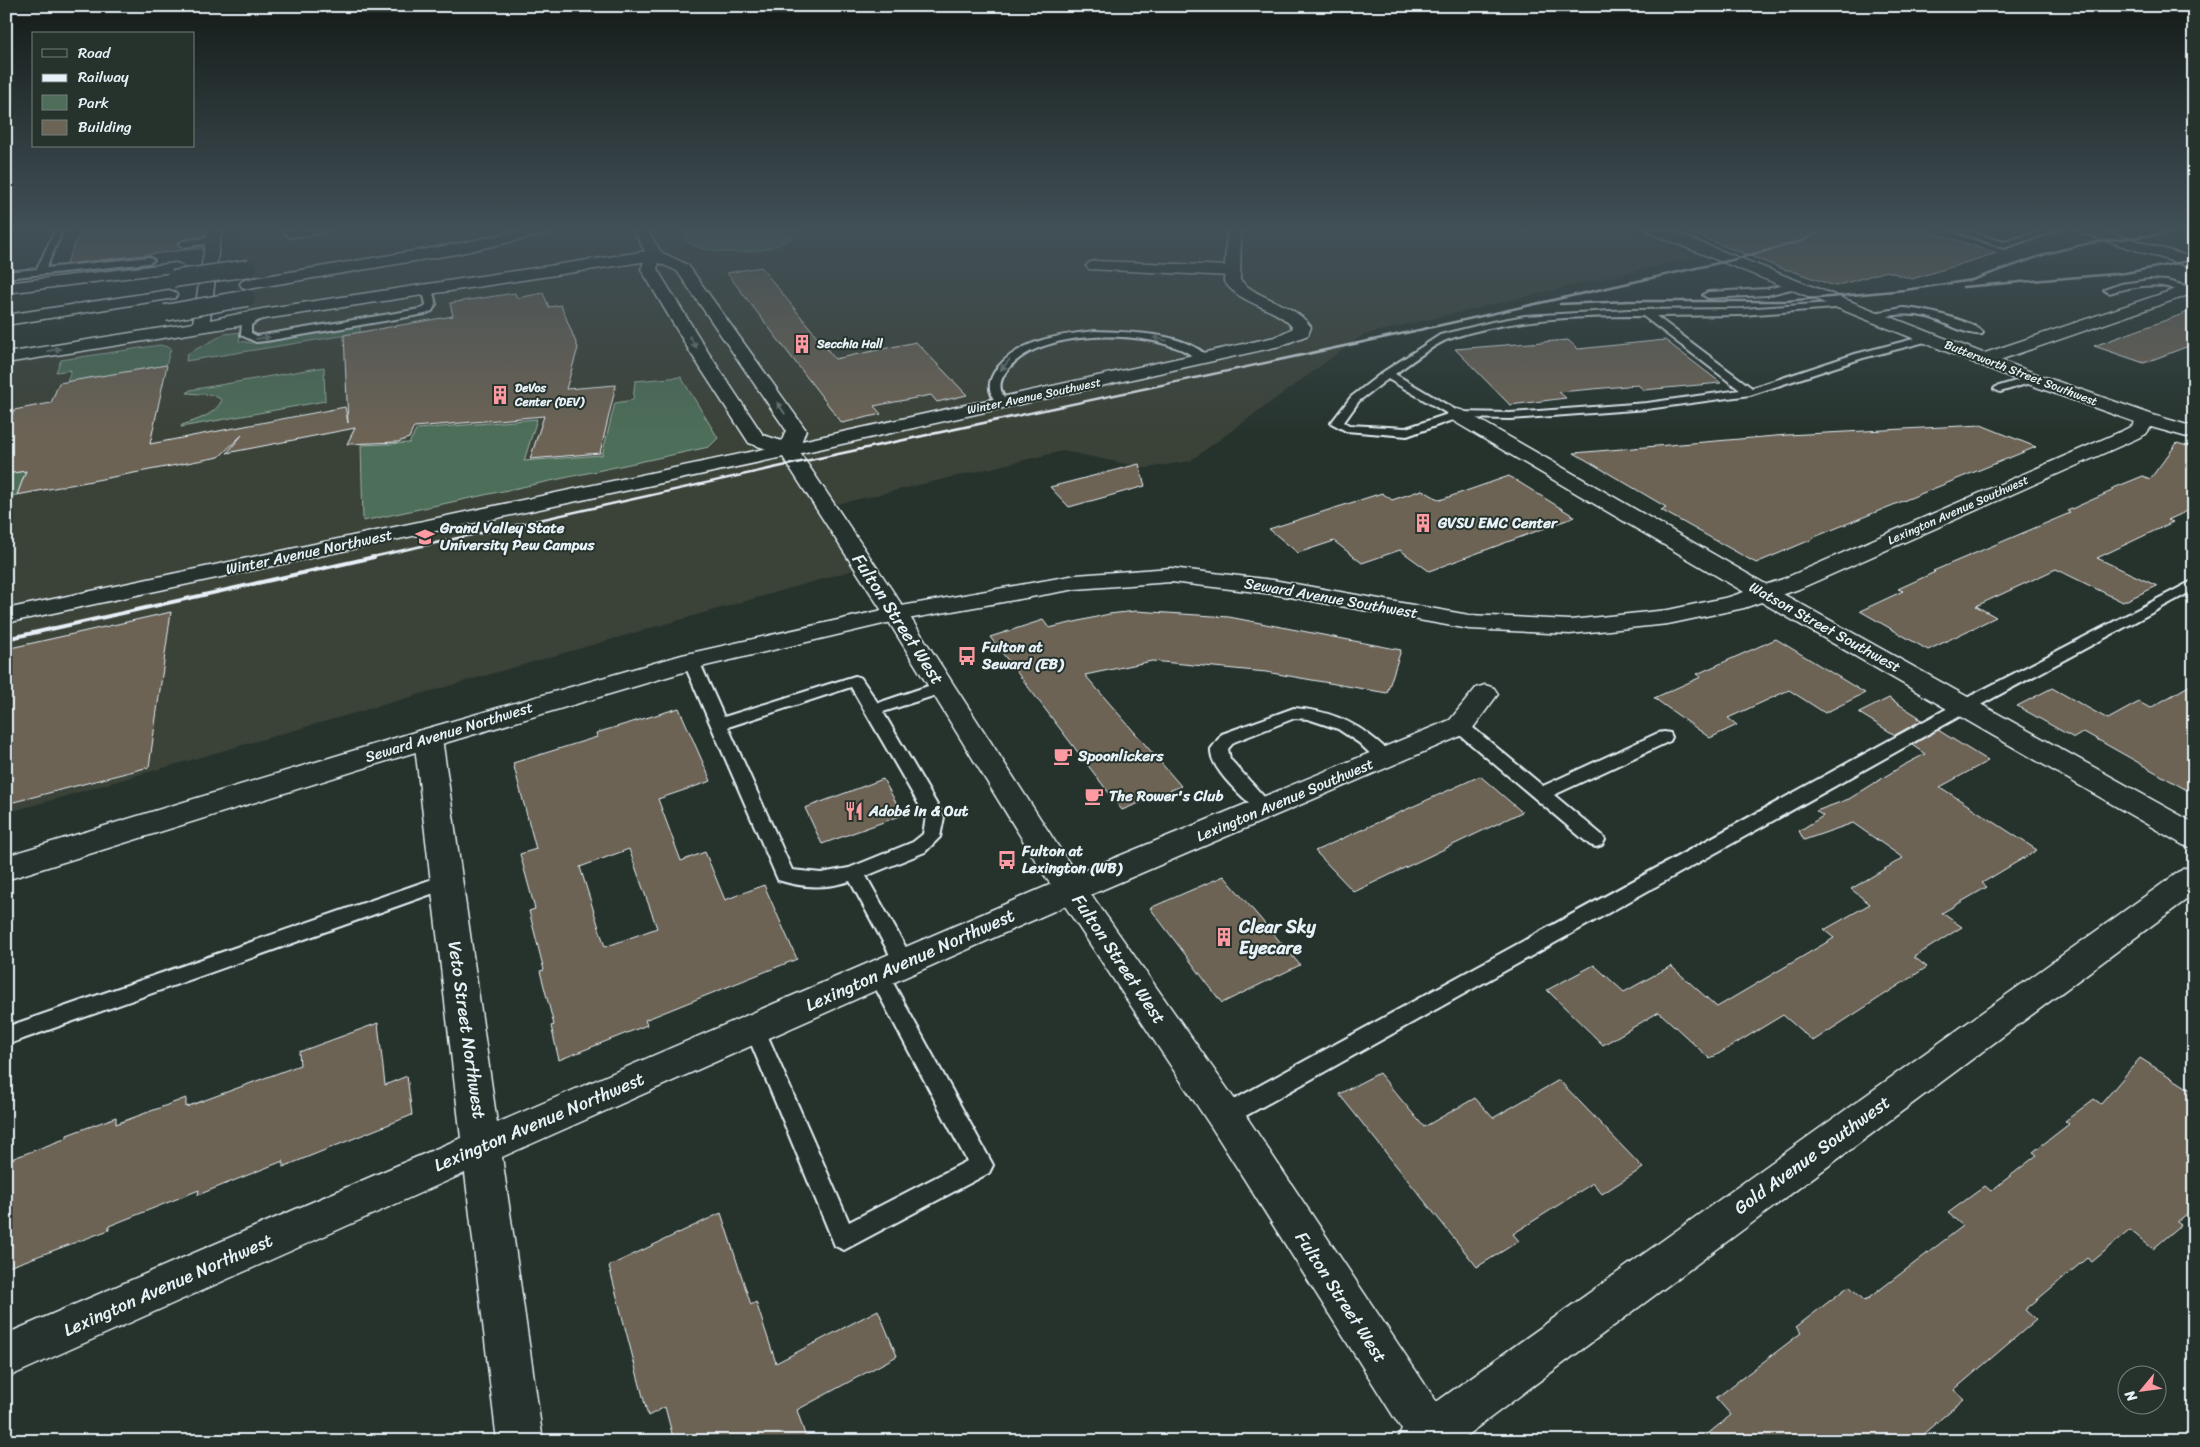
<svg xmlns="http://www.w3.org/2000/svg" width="2200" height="1447" font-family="Sriracha,sans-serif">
  <rect width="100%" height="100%" fill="#26332d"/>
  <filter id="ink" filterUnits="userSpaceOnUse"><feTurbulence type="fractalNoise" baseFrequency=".02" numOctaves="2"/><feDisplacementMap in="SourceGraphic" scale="10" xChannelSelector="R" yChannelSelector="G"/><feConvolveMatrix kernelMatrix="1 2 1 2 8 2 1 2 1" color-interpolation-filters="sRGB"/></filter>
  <g filter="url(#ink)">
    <path fill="#3b4239" d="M242 230H1628L1694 257 1363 335 1190 461 1146 468 1063 451 825 507 864 567 6 813V363L233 327Z"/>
    <path fill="#4e6e59" stroke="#9bb0a8" d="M686 230H798C787 256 698 260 683 237Z
      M360 325V333L186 361 187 354 225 334 241 332 239 341 252 343Z
      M160 345 171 348 166 365 67 382 71 370 56 372 61 360Z
      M324 367 325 401 181 427 182 425C197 420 215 415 222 400L213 395 187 393 190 390Z
      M681 377 718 438 709 447 363 521 361 445 409 443 417 429 537 419 524 461 602 455 615 403 633 400 635 381Z
      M26 471 17 495 6 497V474Z"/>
    <path fill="#6c6455" stroke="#e8f1f8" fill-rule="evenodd" d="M81 230H207L205 236 183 239 177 244 183 249 203 246V248L66 264Z
      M1688 230H1924L1997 253 1912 279 1887 271 1835 286 1789 270H1786L1688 232Z
      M761 267 835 359 916 342 967 395 937 402 931 395 874 406 881 414 842 423 727 273Z
      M515 293 517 298 543 293 549 307 561 305 578 348 566 389 616 385 600 453 530 459 544 416 414 427 409 438 398 442 347 444 355 428 227 453 242 435 219 457 17 495 26 471 6 474V428L14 410 51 403 59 383 167 365 150 444 345 407 348 423 344 335 453 316 450 303Z
      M2194 310V344L2144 363 2094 346Z
      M1568 340 1578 349 1665 340 1721 383 1644 390 1638 385 1559 392 1566 398 1510 405 1455 349Z
      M1981 425 2036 447 1812 538 1813 539 1756 563 1661 510 1666 507 1574 453 1787 435Z
      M2177 443 2194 448V508L2168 520 2173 522 2097 558 2157 586 2123 602 2056 569 1976 606 1996 617 1928 650 1860 611 1903 591 1898 589 1935 572 1933 571 2070 513 2067 511 2114 490 2111 489 2143 476 2150 479Z
      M1139 464 1145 486 1069 507 1050 487Z
      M1509 476 1575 517 1429 571 1400 550 1362 563 1334 541 1298 553 1269 529 1382 493 1392 500 1422 490 1440 500Z
      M1136 611 1229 617 1401 650 1387 693 1266 672 1152 661 1085 675 1181 786 1122 810 990 637 1043 620 1049 628 1109 614Z
      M171 612 149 767 6 804V649Z
      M1776 639 1865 693 1825 713 1789 690 1728 718 1737 725 1710 738 1654 698 1701 677 1697 674Z
      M2194 683V794L2084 732 2074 738 2017 706 2052 688 2108 719 2139 702 2150 708Z
      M1889 698 1919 717 1917 718 1922 720 1895 735 1859 713Z
      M679 708 711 781 658 799 681 861 705 852 725 900 764 885 797 959 645 1020 647 1025 559 1060 551 1026 554 1025 540 971 544 970 529 911 535 909 520 854 536 849 513 763 597 737 596 733ZM629 849 657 928 605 947 580 867Z
      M1938 730 1988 761 1940 787 2037 850 1982 883 1987 887 1942 913 1962 927 1914 957 1927 967 1813 1041 1783 1015 1710 1059 1659 1012 1603 1045 1547 990 1594 965 1624 992 1671 966 1717 1007 1834 938 1824 930 1870 904 1851 889 1903 858 1853 823 1804 840 1799 831 1823 816 1816 811 1849 799 1902 766 1925 754 1912 745Z
      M1480 776 1522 812 1354 892 1315 851Z
      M883 779 903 815 822 844 805 808Z
      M1224 876 1300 965 1222 1003 1150 908Z
      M378 1023 385 1085 407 1076 412 1115 283 1167V1161L198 1195 199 1190 109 1226V1230L6 1268V1161L67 1138V1135L116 1117V1124L186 1098V1107L300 1065 299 1052Z
      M2140 1058 2194 1092V1208L2177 1222 2181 1225 2153 1249 2130 1230 2092 1262 2087 1258 2025 1310 2036 1320 1954 1390 1964 1399 1915 1441H1699L1731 1415 1716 1398 1801 1333 1796 1327 1849 1286 1865 1301 1963 1226 1948 1213 1985 1186 1991 1191 2037 1155 2033 1152 2069 1124 2065 1121 2094 1099 2101 1104Z
      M1379 1073 1424 1127 1475 1098 1493 1118 1559 1080 1643 1168 1602 1194 1593 1183 1513 1234 1519 1241 1477 1267 1339 1094Z
      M721 1213 751 1305 756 1302 776 1363 878 1310 897 1356 797 1410 807 1441H674L665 1407 648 1416 609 1266Z"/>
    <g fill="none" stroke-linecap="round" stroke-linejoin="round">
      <g stroke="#e8f1f8" stroke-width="4">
        <path id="lane" d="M55 230H63L46 268 149 257 154 260 149 263 6 278V272L37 269Z
          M286 230H325L321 233 290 237 286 234Z
          M1952 230H1965L2004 242 2044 230H2057L2004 248Z
          M213 237 217 240 216 242 183 247 179 244 183 241Z
          M2149 280 2167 281 2193 288 2194 291C2186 294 2175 289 2167 287 2147 283 2128 288 2109 293L2104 290 2121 284Z
          M1796 282 1801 285 1799 287 1767 295 1708 298 1703 295 1708 292 1767 289Z
          M427 286 432 289 436 304 432 311 425 314 266 341 256 342 241 335 242 322 262 311 265 312V316L251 325V333L257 336 420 309 425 307 426 304 422 289Z
          M1845 302 1850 305 1848 307 1742 315 1656 316 1752 388 1855 354 1929 335 1934 338 1933 340 1863 358 1750 395 1647 409 1510 419 1458 418 1407 436 1346 431 1331 423 1351 397 1383 372 1440 335 1492 322 1525 316 1629 310 1742 309ZM1643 316 1740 390 1647 403 1510 413 1459 412 1395 374C1409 364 1434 344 1449 339 1510 318 1580 316 1643 316ZM1388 379 1448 414 1406 428 1349 425 1344 422 1359 401Z
          M1903 308C1922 309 1969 319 1983 332L1982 334C1969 337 1941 320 1927 317 1909 312 1891 315 1873 319L1868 316 1873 313Z
          M1095 331C1127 332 1186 332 1209 358L1204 361C1195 359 1188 352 1180 349 1173 346 1165 344 1158 342 1116 332 1038 333 1008 369 998 382 998 390 1008 403L1006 405H998C987 391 987 381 998 367 1022 339 1060 335 1095 331Z
          M2032 376 2037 379 2036 381 2000 392 1994 389 1996 387Z
          M2194 580V590L1971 710 1233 1123 1225 1126 1217 1123 1214 1116 1217 1109 1959 702Z
          M691 656 696 658 699 661 724 717 855 676 861 678 878 703 937 683H949L951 687 949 691 883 712 944 817 940 837 925 852 866 876 914 962 911 968 904 970 897 968 850 881C825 889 803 888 778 880L683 661 686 658ZM851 687 926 817 923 834 913 842 849 868 821 873 792 870 728 727Z
          M1294 708C1326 710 1352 720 1377 741 1383 746 1389 751 1393 758L1391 762 1385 764 1379 762 1359 743 1338 729 1308 719 1295 718 1234 742 1228 749 1230 759 1274 808 1271 812 1265 814 1259 812C1245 799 1209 769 1211 749L1222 734Z
          M1460 721 1466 722 1543 786 1658 733 1664 732 1670 733 1672 737 1670 741 1554 795 1602 835 1605 840 1602 845 1596 847 1590 845 1454 730 1452 726 1454 722Z
          M447 874 454 876 456 881 454 886 6 1045V1027Z
          M878 966 885 968 993 1165 989 1173 844 1250 835 1246 745 1029 748 1023 755 1020 762 1023 849 1222 967 1161 868 974 871 968Z"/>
      </g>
      <g stroke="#e8f1f8" stroke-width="3">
        <path id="street" d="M209 230H223L219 245 210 320 262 309 655 250 660 252 663 255 660 258 655 260 264 319 238 326 6 363V353L193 323 205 245Z
          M2079 230H2102L2194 258V268L2081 233Z
          M1094 261 1231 266 1237 268 1239 271 1237 274 1231 276 1089 269 1086 266 1089 263Z
          M2194 283V293L1988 364 1982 365 1976 364 1973 360 1976 356Z
          M1457 409 1464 411 1774 589 2194 823V848L2183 845 1756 599 1450 419 1447 415 1450 411Z
          M1485 685 1494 688 1498 694 1470 732 1083 898 502 1157 543 1441H497L465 1173 6 1378V1334L461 1138 414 738 418 731 428 729 438 731 442 738 497 1123 1061 880 1450 720 1476 688Z
          M2194 865V894L1459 1441H1397L1404 1425 2183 869Z"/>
      </g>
      <g stroke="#e8f1f8" stroke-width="3">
        <path id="secondary" d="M1227 230H1241L1240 280C1260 301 1293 302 1311 327L1308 335 1280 346 788 456 6 623V609L788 444 1275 337 1293 328C1276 306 1241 306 1224 281Z
          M1648 230H1668L2039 375 2153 415 2194 427V439L2151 427 2146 434 2136 439 1799 589 1744 608 1668 624 1570 634 1469 629 1273 594 1171 582 1076 589 896 621 697 668 438 745 6 880V856L418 731 682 655 896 607 1076 575 1171 568 1273 580 1469 615 1570 620 1668 610 1729 597 1783 579 2122 431 2132 426 2135 422 2025 383 1650 233Z"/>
      </g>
      <g stroke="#e8f1f8" stroke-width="3">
        <path id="primary" d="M633 230H647L661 252 688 265 806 430 798 450 908 614 1065 857 1238 1104 1452 1425 1459 1441H1409L1212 1128 1043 873 884 614 781 454 749 443 690 352 641 269 647 255ZM659 263 677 271 786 430 782 441 763 435 708 352 657 269Z"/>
      </g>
      <g stroke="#e8f1f8" stroke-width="3">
        <path id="highway" d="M525 230H553L546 234 456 254 248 289 242 287 240 284 242 281 248 279 456 244Z
          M176 263 181 265 184 268 181 271 6 293V283Z
          M169 290 175 292 177 295 175 298 6 325V315Z"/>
      </g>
      <use href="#lane" fill="#26332d" fill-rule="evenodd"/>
      <use href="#street" fill="#26332d" fill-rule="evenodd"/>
      <use href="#secondary" fill="#26332d" fill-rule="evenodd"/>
      <use href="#primary" fill="#26332d" fill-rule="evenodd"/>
      <use href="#highway" fill="#26332d" fill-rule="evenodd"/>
      <path stroke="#e8f1f8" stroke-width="2.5" d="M1963 287 2125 273 2194 260
        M1560 304 1629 301H1786L1905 290 1972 280 2049 253 2090 243 2194 230
        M368 558 796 463 1410 332 1732 260 1802 241 1824 230"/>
      <path stroke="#e8f1f8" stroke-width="4" d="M6 639 374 557"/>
      <g stroke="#e8f1f8" stroke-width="19" stroke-linecap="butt">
        <path id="highway-bridge" d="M173 279 249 268
          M165 313 247 298"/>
      </g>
      <use href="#highway-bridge" stroke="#26332d" stroke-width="16"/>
    </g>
    <defs><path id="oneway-solid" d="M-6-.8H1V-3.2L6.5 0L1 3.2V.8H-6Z" transform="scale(1.25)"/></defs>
    <g fill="#6a7674">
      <use href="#oneway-solid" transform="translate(263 338) rotate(-7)"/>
      <use href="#oneway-solid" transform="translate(1160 339) rotate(-167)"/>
      <use href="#oneway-solid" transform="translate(693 342) rotate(59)"/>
      <use href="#oneway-solid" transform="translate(54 350) rotate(-9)"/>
      <use href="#oneway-solid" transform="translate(1005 365) rotate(131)"/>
      <use href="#oneway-solid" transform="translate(781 408) rotate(-124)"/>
    </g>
  </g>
  <linearGradient id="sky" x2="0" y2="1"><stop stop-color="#151c19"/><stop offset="0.53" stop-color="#415057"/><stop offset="1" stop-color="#415057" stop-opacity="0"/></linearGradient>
  <rect width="2200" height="433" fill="url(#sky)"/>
  <defs>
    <g id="building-bare" transform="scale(1.5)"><path d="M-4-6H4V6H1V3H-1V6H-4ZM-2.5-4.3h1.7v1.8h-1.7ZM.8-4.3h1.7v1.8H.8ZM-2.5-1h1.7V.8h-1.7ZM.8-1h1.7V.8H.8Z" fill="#ff9aa2" stroke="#26332d" stroke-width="2.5" paint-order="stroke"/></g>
    <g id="university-bare" transform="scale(1.5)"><path d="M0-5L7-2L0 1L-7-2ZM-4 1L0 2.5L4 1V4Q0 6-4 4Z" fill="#ff9aa2" stroke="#26332d" stroke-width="2.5" paint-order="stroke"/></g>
    <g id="bus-bare" transform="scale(1.5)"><path d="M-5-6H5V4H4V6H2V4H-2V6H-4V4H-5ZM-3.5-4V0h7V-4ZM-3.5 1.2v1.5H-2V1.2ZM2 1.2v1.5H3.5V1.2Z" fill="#ff9aa2" stroke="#26332d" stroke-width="2.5" paint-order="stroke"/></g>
    <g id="cafe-bare" transform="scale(1.5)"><path d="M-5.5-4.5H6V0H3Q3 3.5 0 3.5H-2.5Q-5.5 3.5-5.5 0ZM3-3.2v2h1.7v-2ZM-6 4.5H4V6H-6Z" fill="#ff9aa2" stroke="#26332d" stroke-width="2.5" paint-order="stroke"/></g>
    <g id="restaurant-bare" transform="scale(1.5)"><path d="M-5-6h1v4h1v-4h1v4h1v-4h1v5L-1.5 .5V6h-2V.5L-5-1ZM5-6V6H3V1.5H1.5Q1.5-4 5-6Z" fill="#ff9aa2" stroke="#26332d" stroke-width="2.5" paint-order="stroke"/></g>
  </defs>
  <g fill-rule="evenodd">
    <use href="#building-bare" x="802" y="344"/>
    <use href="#building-bare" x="500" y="395"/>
    <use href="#building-bare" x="1423" y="523"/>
    <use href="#university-bare" x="425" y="537"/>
    <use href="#bus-bare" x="967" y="656"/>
    <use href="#cafe-bare" x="1063" y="756"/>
    <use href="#cafe-bare" x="1094" y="796"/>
    <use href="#restaurant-bare" x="854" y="811"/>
    <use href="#bus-bare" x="1007" y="860"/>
    <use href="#building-bare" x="1224" y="937"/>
  </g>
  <g text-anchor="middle" stroke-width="4" stroke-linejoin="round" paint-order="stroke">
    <g font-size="12" font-weight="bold" fill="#e8f1f8" stroke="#26332d" text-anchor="start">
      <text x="817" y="348">Secchia Hall</text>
      <text x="515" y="392">DeVos<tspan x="515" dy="14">Center (DEV)</tspan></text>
    </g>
    <g font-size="12" fill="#e8f1f8" stroke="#26332d">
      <text transform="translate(2021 373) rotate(21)" y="4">Butterworth Street Southwest</text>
      <text transform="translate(1034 396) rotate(-12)" y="4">Winter Avenue Southwest</text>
      <text transform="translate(1958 510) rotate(-24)" y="4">Lexington Avenue Southwest</text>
    </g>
    <g font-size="15" font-weight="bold" fill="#e8f1f8" stroke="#26332d" text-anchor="start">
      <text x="1438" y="528">GVSU EMC Center</text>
      <text x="440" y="533">Grand Valley State<tspan x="440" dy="17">University Pew Campus</tspan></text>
      <text x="982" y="652">Fulton at<tspan x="982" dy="17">Seward (EB)</tspan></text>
      <text x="1078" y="761">Spoonlickers</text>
      <text x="1109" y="801">The Rower's Club</text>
      <text x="869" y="816">Adobé In &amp; Out</text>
      <text x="1022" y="856">Fulton at<tspan x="1022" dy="17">Lexington (WB)</tspan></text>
    </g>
    <g font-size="15" fill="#e8f1f8" stroke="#26332d">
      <text transform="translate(309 552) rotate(-12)" y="5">Winter Avenue Northwest</text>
      <text transform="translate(1331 598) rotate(10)" y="5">Seward Avenue Southwest</text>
      <text transform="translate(1825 627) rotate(29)" y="5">Watson Street Southwest</text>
      <text transform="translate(449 732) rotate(-17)" y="5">Seward Avenue Northwest</text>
      <text transform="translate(1285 800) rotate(-23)" y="5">Lexington Avenue Southwest</text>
    </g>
    <g font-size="18" fill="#e8f1f8" stroke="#26332d">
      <text transform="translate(898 619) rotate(57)" y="6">Fulton Street West</text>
      <text transform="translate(1119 959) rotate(56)" y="6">Fulton Street West</text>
      <text transform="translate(910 960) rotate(-24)" y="6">Lexington Avenue Northwest</text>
      <text transform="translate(467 1030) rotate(82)" y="6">Veto Street Northwest</text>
      <text transform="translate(539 1122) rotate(-23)" y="6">Lexington Avenue Northwest</text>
      <text transform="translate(1812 1155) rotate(-36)" y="6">Gold Avenue Southwest</text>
      <text transform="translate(168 1285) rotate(-24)" y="6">Lexington Avenue Northwest</text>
      <text transform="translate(1341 1297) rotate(57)" y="6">Fulton Street West</text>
    </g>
    <g font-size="18" font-weight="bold" fill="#e8f1f8" stroke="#26332d" text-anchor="start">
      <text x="1239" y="933">Clear Sky<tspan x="1239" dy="21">Eyecare</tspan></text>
    </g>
  </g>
  <rect width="2200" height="1447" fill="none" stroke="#26332d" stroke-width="25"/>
  <rect x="12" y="12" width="2175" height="1422" fill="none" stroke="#e8f1f8" stroke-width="2" filter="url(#ink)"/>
  <rect x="32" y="32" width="162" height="115" fill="#26332d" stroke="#747f7e"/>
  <rect x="42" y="49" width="25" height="8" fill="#26332d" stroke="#747f7e"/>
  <text x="78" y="58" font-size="15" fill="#e8f1f8">Road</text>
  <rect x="42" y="74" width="25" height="8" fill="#e8f1f8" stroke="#747f7e"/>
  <text x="78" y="82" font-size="15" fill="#e8f1f8">Railway</text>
  <rect x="42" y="95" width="25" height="15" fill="#4e6e59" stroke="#747f7e"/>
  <text x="78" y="108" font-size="15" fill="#e8f1f8">Park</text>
  <rect x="42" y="120" width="25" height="15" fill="#6c6455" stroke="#747f7e"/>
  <text x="78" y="132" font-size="15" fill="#e8f1f8">Building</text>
  <g transform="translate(2142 1390) rotate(241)"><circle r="24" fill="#26332d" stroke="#747f7e"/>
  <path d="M0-4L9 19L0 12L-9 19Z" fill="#ff9aa2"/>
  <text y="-8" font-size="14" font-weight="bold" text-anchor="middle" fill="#e8f1f8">N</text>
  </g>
</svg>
